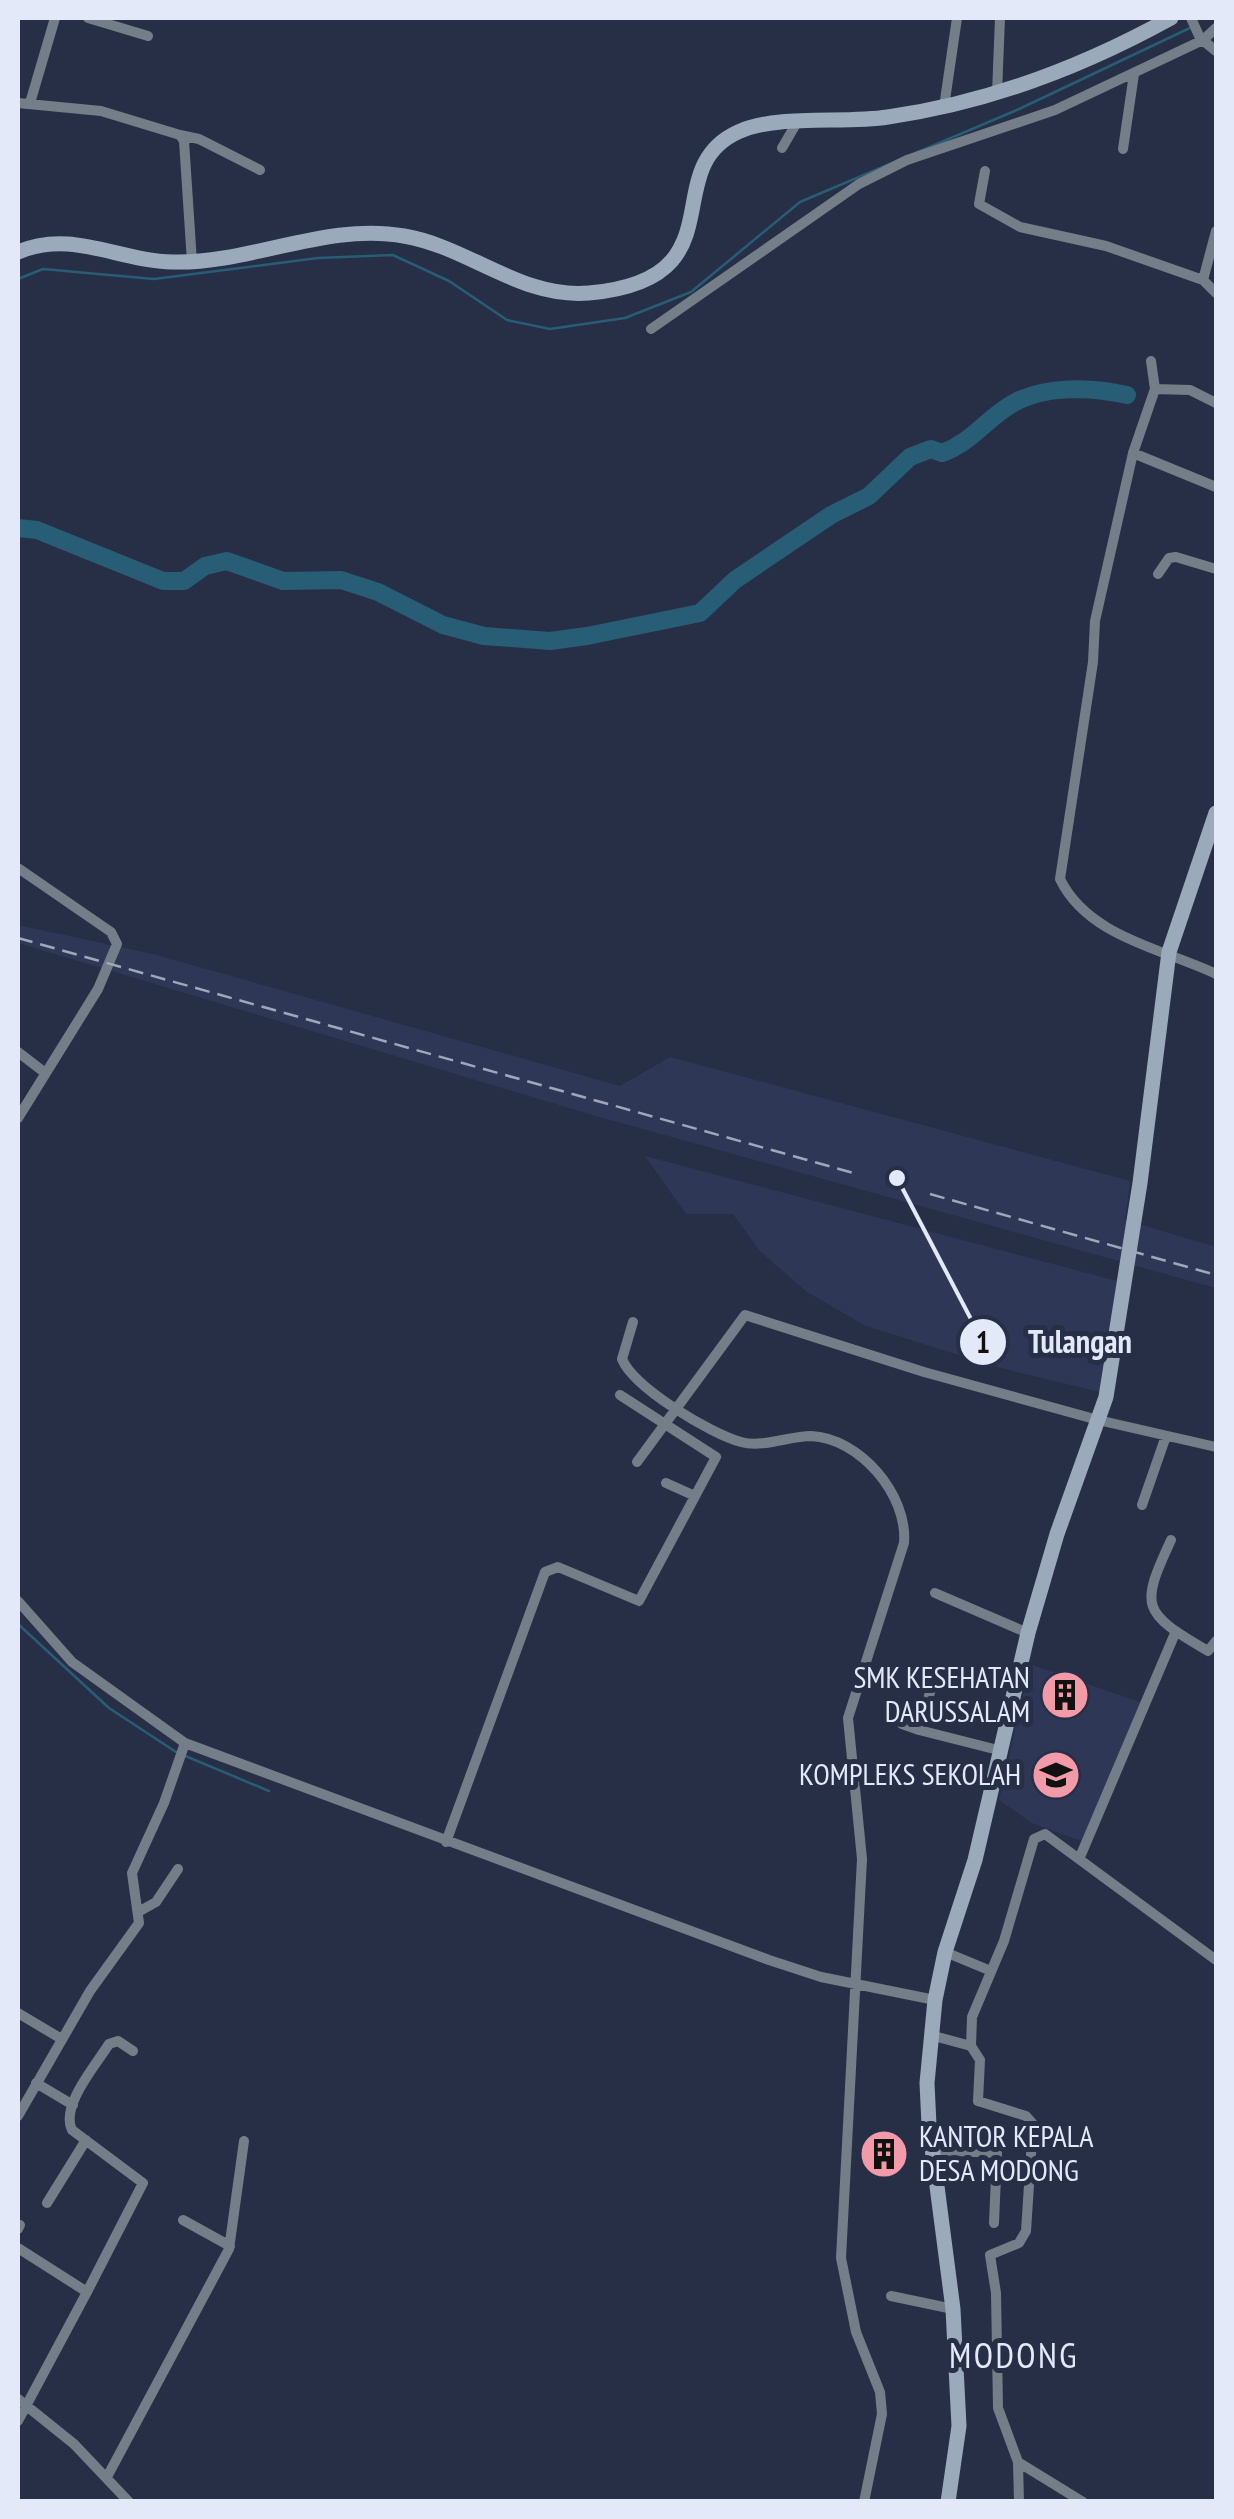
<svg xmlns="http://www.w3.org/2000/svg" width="1234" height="2519" font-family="'PT Sans Narrow',sans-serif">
  <rect width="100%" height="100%" fill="#272f47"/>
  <path fill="#2e3856" d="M18 925 153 954 620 1086 670 1057 1130 1181 1125 1220 1216 1247V1288L596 1116 18 943Z
    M645 1156 1117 1281 1100 1392 1001 1368 866 1326 807 1292 760 1251 733 1214H686Z
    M1030 1664 1142 1703 1081 1841 1032 1823 999 1800Z"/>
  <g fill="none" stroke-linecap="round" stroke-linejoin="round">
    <path stroke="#275d75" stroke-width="2.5" d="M18 279 43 269 154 279 318 258 393 255 449 281 507 320 550 329 625 318 691 292 800 202 1017 110 1192 27
      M18 1624 109 1708 176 1752
      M183 1755 269 1791"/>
    <path stroke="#275d75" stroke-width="18" d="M18 528 37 530 163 581H184L205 566 227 561 283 581 341 580 378 592 443 625 484 636 550 641 587 636 700 613 735 580 831 515 869 496 910 457 931 449 942 453C972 442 986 419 1012 404 1044 385 1093 387 1127 395"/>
    <path stroke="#747e89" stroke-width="10" d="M88 18 148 36
      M1191 18 1200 38 1216 51
      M997 93 1000 18
      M18 103 101 111 180 135 184 141 192 262
      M30 103 55 18
      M944 107 957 18
      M180 135 199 139 260 170
      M782 148 796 124
      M1123 149 1134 74
      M985 171 979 204 1020 227 1106 246 1203 280
      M1216 231 1203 280 1216 293
      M651 329 859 184 907 160 1055 110 1203 40 1216 28
      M1155 389 1190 390 1216 403
      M1133 453 1155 389 1151 361
      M1216 487 1133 453 1095 621 1093 662 1060 879C1088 937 1164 949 1216 974
      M1158 574 1169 558 1176 557 1216 569
      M18 868 111 932 117 944 98 989 18 1118
      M18 1052 44 1072
      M633 1322 622 1359C634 1388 711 1434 741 1442 763 1448 789 1436 811 1436 860 1438 908 1495 904 1543L848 1718 862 1859 841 2258 856 2332 880 2392 882 2414 864 2502
      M637 1462 745 1315 924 1372 1098 1420 1216 1447
      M666 1483 695 1496
      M1142 1505 1166 1436
      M1171 1540C1140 1607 1141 1612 1208 1651L1216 1641
      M935 1593 1028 1633
      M18 1601 72 1662 185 1743 164 1803 132 1873 139 1923 90 1991 18 2116
      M936 1672 919 1730 998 1750
      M902 1724 919 1730
      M185 1743 769 1960 821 1977 935 2000
      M446 1842 545 1572 558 1567 639 1601 716 1457 620 1395
      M1080 1857 1176 1631
      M140 1911 156 1902 178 1869
      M945 1952 991 1971
      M18 2013 60 2038
      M930 2035 971 2046
      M36 2083 73 2105
      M930 2150 997 2153 994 2223
      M47 2203 86 2140
      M183 2220 230 2246
      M18 2229 20 2225
      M18 2248 87 2292 18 2421
      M87 2292 143 2183 72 2130C60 2106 96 2065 109 2044L118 2041 133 2051
      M891 2296 953 2309
      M18 2399 74 2444 129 2502
      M1018 2462 998 2408 996 2293 990 2255 1019 2243 1026 2231 1033 2124 1026 2116 978 2101 980 2060 971 2046 972 2017 1004 1941 1034 1839 1045 1834 1216 1960
      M107 2477 229 2249 244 2141
      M1019 2502 1018 2462 1083 2502"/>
    <path stroke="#9aaabb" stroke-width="15" d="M18 252C72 229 118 261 173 262 250 264 327 222 404 236 469 247 521 299 589 293 742 279 655 170 738 132 776 114 844 124 888 117 987 103 1084 66 1171 18
      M948 2502 959 2426 953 2309 929 2125 927 2083 935 2000 945 1952 975 1860 1028 1633 1057 1534 1106 1397 1140 1183 1169 952 1216 813"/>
    <path stroke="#a0a7ba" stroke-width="2.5" stroke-dasharray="15 8" stroke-linecap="butt" d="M18 938 857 1174
      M930 1194 1216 1275"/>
  </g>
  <defs>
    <g id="building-disc" transform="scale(2.5)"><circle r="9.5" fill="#f39aa9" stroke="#272f47"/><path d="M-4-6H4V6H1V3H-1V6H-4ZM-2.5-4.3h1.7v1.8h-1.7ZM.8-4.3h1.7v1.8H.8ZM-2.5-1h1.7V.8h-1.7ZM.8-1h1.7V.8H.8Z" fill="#111"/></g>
    <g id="school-disc" transform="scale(2.5)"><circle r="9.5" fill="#f39aa9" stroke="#272f47"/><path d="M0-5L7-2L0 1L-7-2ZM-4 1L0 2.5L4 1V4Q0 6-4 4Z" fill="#111"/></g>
  </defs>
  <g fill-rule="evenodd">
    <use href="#building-disc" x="1065" y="1695"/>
    <use href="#school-disc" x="1056" y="1775"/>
    <use href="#building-disc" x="884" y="2154"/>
  </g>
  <g text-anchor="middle" stroke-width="10" stroke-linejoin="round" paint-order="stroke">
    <g font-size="30" fill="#e3e9f9" stroke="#272f47" text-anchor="end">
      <text x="1030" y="1688">SMK KESEHATAN<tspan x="1030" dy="34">DARUSSALAM</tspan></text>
      <text x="1021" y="1785">KOMPLEKS SEKOLAH</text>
      <text x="919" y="2147" text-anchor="start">KANTOR KEPALA<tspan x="919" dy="34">DESA MODONG</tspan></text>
    </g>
    <g font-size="35" letter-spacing="2.5" fill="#e3e9f9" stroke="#272f47">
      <text x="1014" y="2368">MODONG</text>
    </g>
  </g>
  <path fill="none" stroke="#e3e9f9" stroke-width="4" d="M897 1178L983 1342"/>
  <g fill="#e3e9f9" stroke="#272f47" stroke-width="4">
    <circle cx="897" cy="1178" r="10"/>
    <circle cx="983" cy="1342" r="25"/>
  </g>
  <g font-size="30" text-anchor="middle" font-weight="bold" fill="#111">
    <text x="983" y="1353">1</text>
  </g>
  <g font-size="32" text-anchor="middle" font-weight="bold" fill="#e3e9f9" stroke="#272f47" stroke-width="10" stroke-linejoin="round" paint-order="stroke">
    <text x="1080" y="1353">Tulangan</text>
  </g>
  <rect width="1234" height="2519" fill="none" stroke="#e3e9f9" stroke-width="40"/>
</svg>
